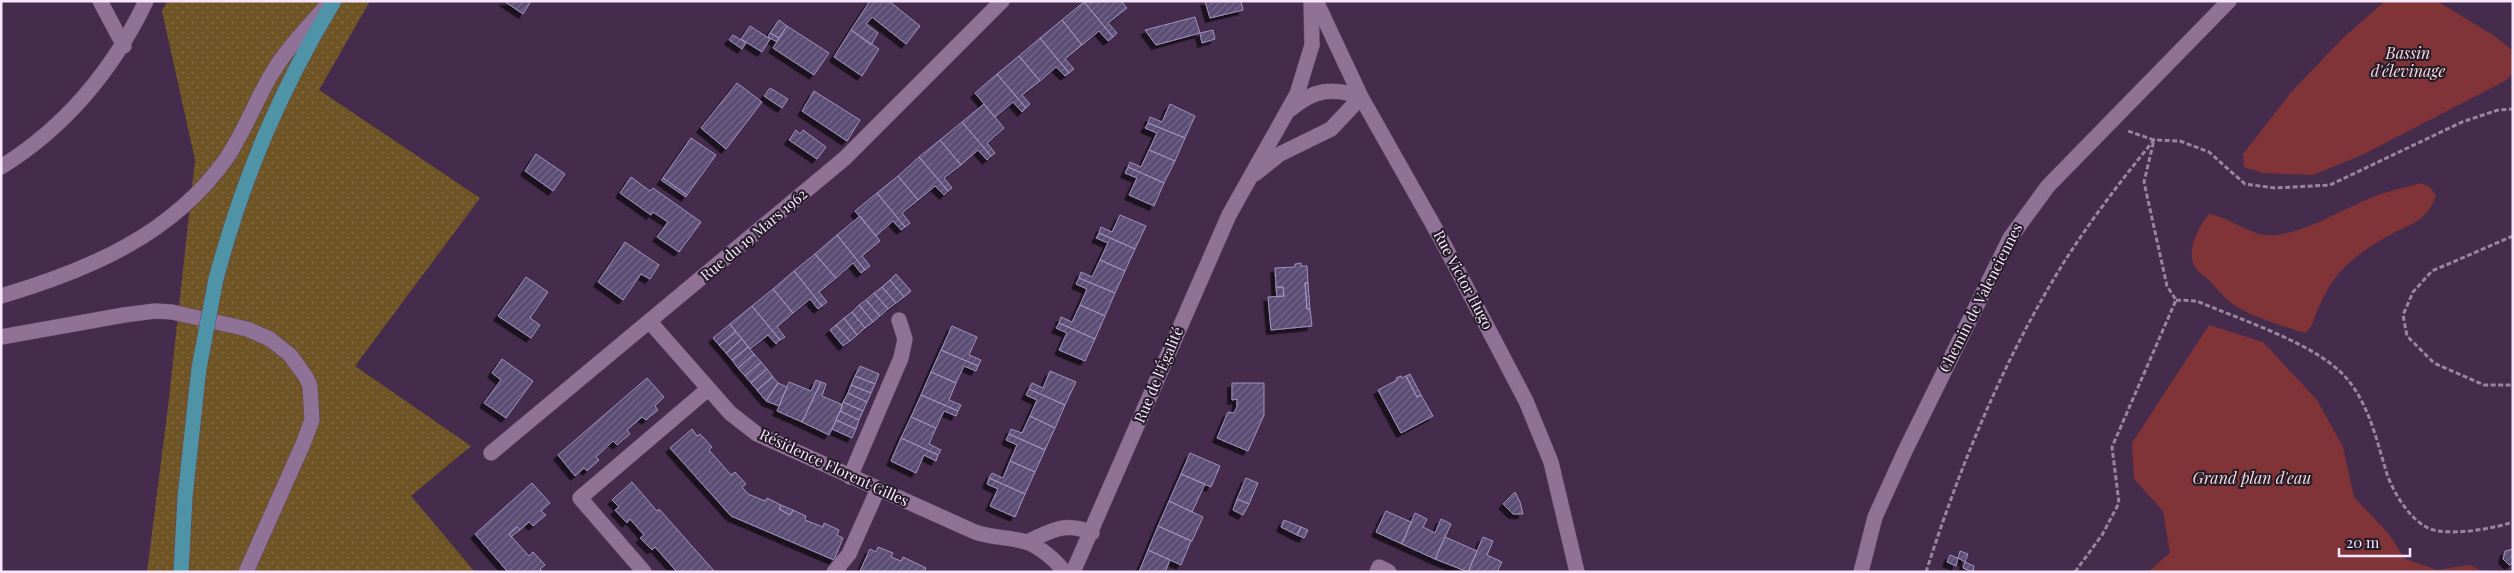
<svg xmlns="http://www.w3.org/2000/svg" width="2514" height="573" font-family="'Playfair Display',serif">
  <defs>
    <pattern id="grass-dots" width="8" height="8" patternUnits="userSpaceOnUse" patternTransform="scale(1.25)"><rect width="8" height="8" fill="#6f5425"/><path d="M2 2h.1M6 6h.1" fill="none" stroke="#846d46" stroke-width="1.8" stroke-linecap="round"/></pattern>
    <pattern id="building-hatch" width="6" height="6" patternUnits="userSpaceOnUse" patternTransform="scale(1.25)"><rect width="6" height="6" fill="#5c4e75"/><path d="M-1 1l2-2M0 6l6-6M5 7l2-2" fill="none" stroke="#74688a"/></pattern>
    <filter id="shadow"><feDropShadow dx="-4.5" dy="4.5" stdDeviation="0" flood-color="#0009"/></filter>
  </defs>
  <rect width="100%" height="100%" fill="#452c4c"/>
  <path fill="url(#grass-dots)" d="M167 1H370L319 90 480 198 355 366 471 446 411 496 475 572H147L168 407 195 160 162 11Z"/>
  <path fill="#803437" d="M2385 1H2437L2496 37 2513 51V73L2505 81 2364 154 2313 175 2263 173 2244 167 2243 154 2292 91 2344 37Z
    M2421 183 2430 187 2436 196C2425 224 2410 223 2388 236 2374 244 2358 254 2347 265 2329 281 2319 305 2311 327L2305 333C2283 326 2248 316 2230 302 2222 295 2215 287 2209 280 2205 276 2200 274 2197 270 2184 254 2198 227 2209 214 2228 217 2249 234 2266 235 2302 238 2353 201 2388 192 2400 188 2410 187 2421 183Z
    M2209 325 2263 342 2317 400 2343 447 2354 497 2388 533 2405 559 2437 570 2469 565 2485 572H2148L2170 553 2163 511 2134 479 2132 443Z"/>
  <path fill="url(#building-hatch)" stroke="#a092bd" filter="url(#shadow)" d="M504 1H531L523 14Z
    M870 1H889L920 26 906 44 872 17 866 24 878 33 871 45 851 30Z
    M1121 1 1127 8 1108 23 1117 33 1113 37 1084 2Z
    M1205 1H1241L1243 10 1210 18Z
    M1084 2 1113 37 1108 41 1099 31 1082 45 1062 20Z
    M1195 17 1200 33 1156 45 1145 30Z
    M779 20 787 26 779 38 770 33Z
    M1062 20 1082 45 1065 59 1074 69 1069 73 1040 38Z
    M750 26 770 39 762 52 741 39Z
    M787 26 829 53 814 75 773 48Z
    M851 30 879 49 862 76 834 57Z
    M1213 30 1215 39 1202 43 1200 33Z
    M770 33 779 38 777 42 768 37Z
    M733 35 746 43 742 49 729 40Z
    M1040 38 1069 73 1065 76 1056 67 1040 81 1019 56Z
    M1019 56 1040 81 1022 95 1030 104 1026 108 997 74Z
    M997 74 1026 108 1022 112 1013 102 995 117 975 93Z
    M737 83 762 102 726 149 701 128Z
    M770 88 788 99 782 108 764 96Z
    M814 91 860 120 847 141 802 111Z
    M984 104 1004 128 987 143 995 153 991 156 962 122Z
    M1170 104 1195 116 1185 138 1148 123 1150 117 1162 122Z
    M962 122 991 156 987 160 978 150 961 165 940 140Z
    M1148 123 1185 138 1175 161 1149 150 1157 133 1145 128Z
    M796 130 800 134 803 130 826 147 817 159 789 140Z
    M691 138 716 155 687 195 663 178Z
    M940 140 961 165 944 178 952 188 948 191 919 157Z
    M1149 150 1175 161 1164 183 1128 167 1130 162 1141 167Z
    M536 154 565 174 553 191 525 171Z
    M919 157 948 191 944 195 935 186 918 200 898 176Z
    M1128 167 1164 183 1154 206 1129 195 1137 178 1125 173Z
    M898 176 918 200 902 213 910 223 905 227 877 193Z
    M631 177 650 191 653 188 701 222 679 252 657 237 668 222 653 212 651 215 620 193Z
    M663 178 687 195 686 197 661 180Z
    M877 193 905 227 901 230 893 221 876 236 855 211Z
    M1120 215 1146 226 1135 249 1099 233 1101 227 1112 232Z
    M860 216 880 241 862 256 870 266 865 270 837 235Z
    M1099 233 1135 249 1125 271 1100 260 1108 243 1096 238Z
    M837 235 865 270 861 273 853 263 836 278 815 254Z
    M625 242 659 265 650 279 641 274 623 300 598 282Z
    M815 254 836 278 819 292 827 302 822 306 794 271Z
    M1100 260 1125 271 1115 293 1079 278 1081 272 1092 277Z
    M1301 263V266H1307L1308 283H1305L1307 309H1310L1312 326 1271 330 1268 297 1284 296 1283 287H1276L1275 268 1295 267V264Z
    M794 271 822 306 818 309 810 299 793 313 773 289Z
    M896 274 911 291 904 297 890 280Z
    M526 277 548 292 530 318 540 325 531 338 498 316Z
    M1079 278 1115 293 1105 316 1080 305 1087 289 1076 284Z
    M890 280 904 297 896 303 882 287Z
    M1305 283H1308L1310 309H1307Z
    M882 287 896 303 888 309 874 293Z
    M1276 287H1283L1284 296 1277 297Z
    M773 289 793 313 777 327 785 337 780 340 752 306Z
    M874 293 888 309 880 316 866 300Z
    M866 300 880 316 873 322 859 305Z
    M859 305 873 322 865 328 852 312Z
    M1080 305 1105 316 1095 339 1059 323 1061 317 1072 322Z
    M752 306 780 340 776 344 768 335 750 349 730 324Z
    M852 312 865 328 857 335 844 318Z
    M844 318 857 335 850 341 836 325Z
    M1059 323 1095 339 1085 361 1059 350 1067 333 1056 328Z
    M730 324 736 332 719 345 713 338Z
    M836 325 850 341 843 346 830 330Z
    M952 326 977 337 969 355 981 360 978 366 941 350Z
    M736 332 742 339 726 353 719 345Z
    M742 339 748 347 732 360 726 353Z
    M748 347 754 354 738 368 732 360Z
    M941 350 978 366 976 371 964 366 956 383 931 372Z
    M754 354 761 362 745 376 738 368Z
    M502 359 533 381 506 418 484 403 501 380 492 373Z
    M761 362 767 369 751 383 745 376Z
    M860 366 879 374 875 384 855 376Z
    M767 369 773 377 757 390 751 383Z
    M1050 371 1076 382 1065 405 1029 389 1032 383 1043 388Z
    M931 372 956 383 949 400 961 405 958 411 921 395Z
    M1410 374 1421 395 1417 397 1406 376Z
    M855 376 875 384 871 393 851 385Z
    M1401 376 1402 378 1406 376 1417 397 1421 395 1433 416 1401 433 1378 390 1397 380 1396 378Z
    M773 377 778 383 766 401 757 390Z
    M647 378 664 397 655 406 658 410 646 420 642 417 627 430 630 434 617 445 613 441 596 457 599 460 587 471 584 468 575 476 558 455Z
    M816 380 821 382 802 422 777 411 789 382 811 391Z
    M821 382 826 384 822 396 843 405 829 435 802 422Z
    M778 383 787 387 779 406 766 401Z
    M1232 383H1264V415L1248 451 1217 438 1228 412 1234 413 1237 407V399L1232 400Z
    M851 385 871 393 867 402 848 393Z
    M1029 389 1065 405 1055 428 1030 416 1037 400 1026 395Z
    M848 393 867 402 863 411 843 402Z
    M921 395 958 411 956 416 944 411 936 428 911 417Z
    M843 402 863 411 859 420 840 411Z
    M840 411 859 420 856 429 836 420Z
    M1030 416 1055 428 1045 450 1009 434 1011 429 1022 433Z
    M911 417 936 428 929 444 941 450 938 455 901 438Z
    M836 420 856 429 852 438 832 429Z
    M692 429 697 436 700 434 712 447 709 450 731 475 735 472 746 484 742 487 748 494 765 501 767 498 781 505 779 509 790 515 793 510 806 516 805 520 823 527 824 523 839 530 837 535 843 538 834 560 731 516 670 448Z
    M1009 434 1045 450 1035 472 1010 461 1017 445 1006 440Z
    M901 438 938 455 936 461 924 455 916 473 891 461Z
    M1190 453 1220 466 1211 487 1181 474Z
    M1010 461 1035 472 1025 494 989 478 992 473 1003 478Z
    M1181 474 1205 484 1192 512 1169 501Z
    M989 478 1025 494 1015 517 990 506 998 489 987 484Z
    M1246 478 1258 483 1249 504 1237 499Z
    M632 482 657 511 659 509 715 572H677L655 547 652 550 640 538 644 535 630 519 627 523 615 510 619 507 612 500Z
    M532 483 550 503 541 511 546 515 533 526 529 522 520 530 517 527 509 534 529 556 533 552 545 565 540 569 543 572H508L475 534Z
    M1515 492 1520 502 1523 514H1513L1503 504Z
    M1237 499 1249 504 1243 515 1233 510Z
    M1169 501 1203 517 1192 541 1158 526Z
    M781 505 793 510 790 515 779 509Z
    M1386 511 1411 522 1402 544 1376 532Z
    M1415 513 1427 519 1423 527 1435 533 1441 519 1451 524 1435 559 1402 544Z
    M1284 520 1301 527 1297 535 1281 527Z
    M1158 526 1191 541 1181 565 1148 550Z
    M517 527 520 530 511 537 509 534Z
    M1301 527 1308 530 1304 538 1297 535Z
    M1445 537 1477 551 1468 572 1435 559Z
    M1483 537 1493 541 1487 555 1502 562 1497 572H1468Z
    M878 547 893 553 891 557 901 561 903 557 926 568 924 572 860 571 870 549 876 552Z
    M2513 549V563L2509 565 2503 559 2505 551Z
    M1148 550 1170 560 1165 572H1139Z
    M1960 551 1968 554 1965 562 1958 558Z
    M1950 555 1958 558 1956 566 1947 562Z
    M1965 562 1974 566 1973 572 1963 568Z"/>
  <g fill="none" stroke-linecap="round" stroke-linejoin="round">
    <g stroke="#604a66" stroke-width="16">
      <path id="minor" d="M100 1 124 46
        M1316 1 1361 97 1440 237 1526 401 1551 462 1577 572
        M1291 109C1314 89 1333 87 1361 97
        M1 167C67 126 113 70 146 1
        M1255 174 1280 154 1331 129 1361 97
        M1 296C89 270 172 235 226 159 244 133 255 102 271 75 286 49 308 27 328 4
        M650 322 730 413 757 434 975 532C992 538 1009 537 1026 542 1039 546 1057 561 1064 572
        M1 337 124 315 155 311 172 312 247 329 270 339 290 355 306 377 310 386 312 420 303 444 246 572
        M491 453 845 158 1002 1
        M850 477 901 358 905 339 899 320
        M1027 542C1051 531 1065 521 1092 533
        M644 572 580 498 708 389
        M834 572 849 554 878 489
        M1073 572 1229 215 1297 94 1312 45 1311 1
        M1377 572 1379 567 1389 572
        M1861 572 1875 517 1905 451 2010 238 2048 186 2229 1"/>
    </g>
    <g stroke="#604a66" stroke-width="16">
      <path id="major" d="M216 279C243 178 280 90 334 1
        M181 572 185 497 199 368"/>
    </g>
    <path stroke="#9a849f" stroke-width="3" stroke-dasharray="5 2.5" stroke-linecap="butt" d="M2513 236 2432 271 2413 292 2403 315 2407 336 2434 363 2484 385H2513
      M2176 300 2197 301C2240 320 2319 344 2348 380 2370 407 2377 442 2387 474 2394 494 2414 528 2438 531 2461 534 2491 529 2513 522
      M1926 572C1961 463 2005 356 2066 259 2093 217 2123 178 2154 140L2180 141 2209 152 2245 184 2275 188 2330 185 2462 122 2498 110 2513 109
      M2075 572 2102 535 2119 503 2112 447 2176 300 2167 286 2144 182 2154 140 2128 131"/>
    <use href="#minor" stroke="#907297" stroke-width="15"/>
    <use href="#major" stroke="#4e94a6" stroke-width="15"/>
    <g stroke="#604a66" stroke-width="16" stroke-linecap="butt">
      <path id="major-bridge" d="M199 368 216 279"/>
    </g>
    <use href="#major-bridge" stroke="#4e94a6" stroke-width="15"/>
  </g>
  <g text-anchor="middle" stroke-width="4" stroke-linejoin="round" paint-order="stroke">
    <g font-size="15" fill="#f8e7fc" stroke="#251a28">
      <text transform="translate(754 235) rotate(-40)" y="5">Rue du 19 Mars 1962</text>
      <text transform="translate(1463 280) rotate(62)" y="5">Rue Victor Hugo</text>
      <text transform="translate(1981 298) rotate(-63)" y="5">Chemin de Valenciennes</text>
      <text transform="translate(1159 375) rotate(-67)" y="5">Rue de l'Égalité</text>
      <text transform="translate(834 468) rotate(25)" y="5">Résidence Florent Gilles</text>
    </g>
    <g font-size="16" font-style="italic" fill="#f5dcdb" stroke="#251a28">
      <text x="2408" y="59">Bassin<tspan x="2408" dy="18">d'élevinage</tspan></text>
      <text x="2252" y="484">Grand plan d'eau</text>
    </g>
  </g>
  <rect width="2514" height="573" fill="none" stroke="#f8e7fc" stroke-width="5"/>
  <path d="M2339 548v8h71v-8" fill="none" stroke="#f8e7fc" stroke-width="2.5"/>
  <text x="2346" y="548" font-size="15" fill="#f8e7fc" stroke="#251a28" stroke-width="4" paint-order="stroke">20 m</text>
</svg>
